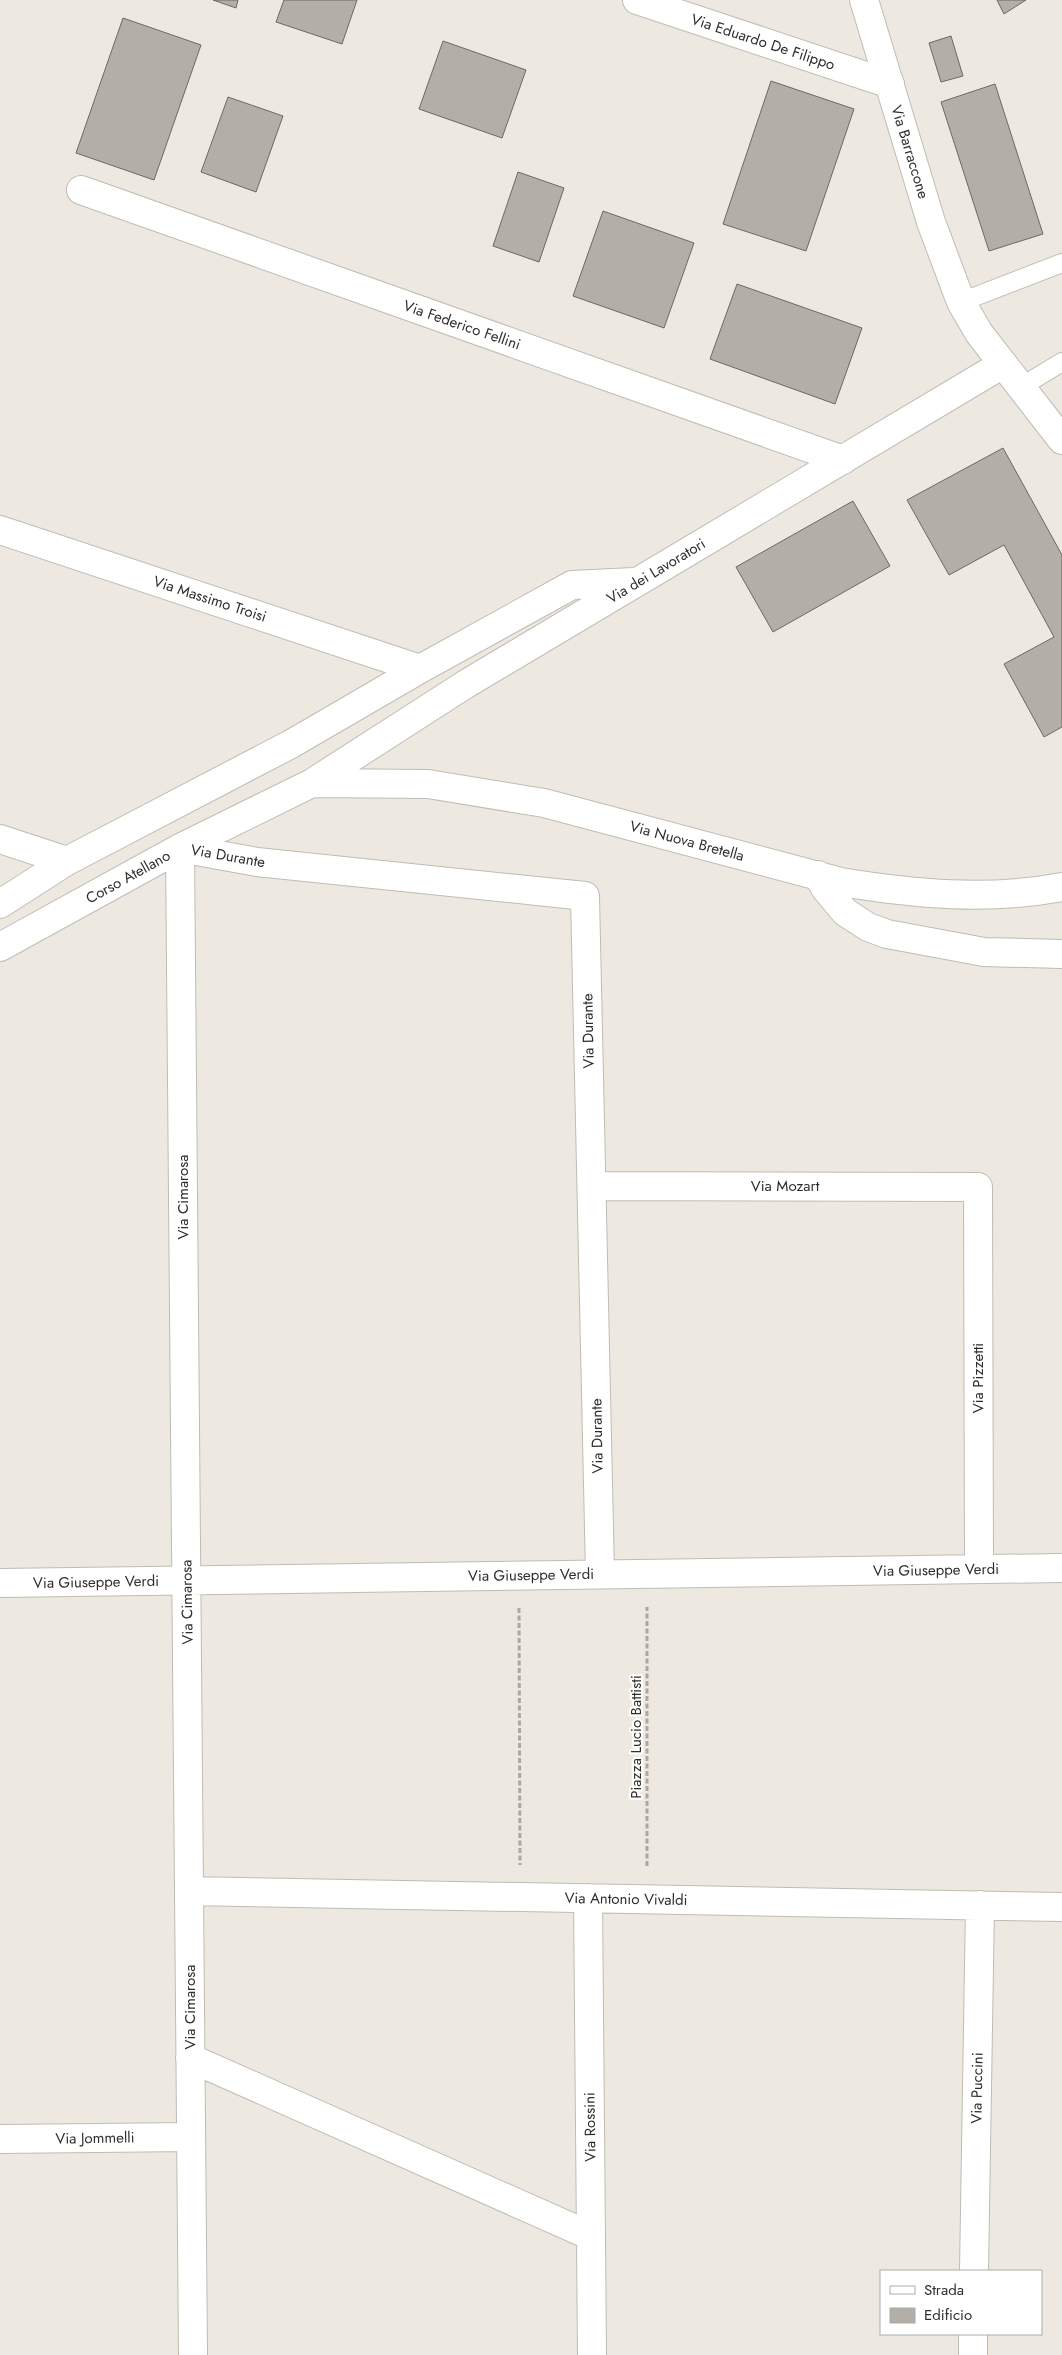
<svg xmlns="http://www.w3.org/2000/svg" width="1062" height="2355" font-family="Jost,sans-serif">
  <rect width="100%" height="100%" fill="#ede9e1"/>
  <path fill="#b3aea7" stroke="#6d6862" d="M213 0H238L236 8Z
    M284 0H357L342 44 276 22Z
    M997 0H1026L1004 14Z
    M123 18 201 45 154 180 76 153Z
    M951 36 963 76 941 82 929 43Z
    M443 41 526 70 502 138 419 109Z
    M771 81 854 109 806 251 723 224Z
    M995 84 1043 234 989 251 941 102Z
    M228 97 283 116 256 192 201 172Z
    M518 172 564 188 539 262 493 246Z
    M603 211 694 243 664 328 573 296Z
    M737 284 862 328 835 404 710 359Z
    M1003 448 1062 555V727L1044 737 1004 664 1054 637 1004 545 949 575 907 500Z
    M853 501 890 566 773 632 736 567Z"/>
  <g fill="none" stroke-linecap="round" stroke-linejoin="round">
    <g stroke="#c0bcb4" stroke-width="20">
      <path id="service" d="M961 302 1062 263
        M1021 387 1062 362"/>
    </g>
    <g stroke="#c0bcb4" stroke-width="30">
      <path id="minor" d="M637 0 890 84
        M81 190 843 460
        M0 530 420 669
        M312 783 428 784 544 803 841 882C914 894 988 901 1062 887
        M0 839 67 861
        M818 875 825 888 845 912 868 927 887 934 984 952 1062 954
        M0 904 67 861 291 744 420 669 572 585 634 582
        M0 947 180 848 312 783 466 684 1003 364
        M592 1186 978 1187 979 1569
        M0 1583 1062 1568
        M189 1891 1062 1907
        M588 1898 592 2355
        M190 2058 591 2236
        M0 2139 191 2137
        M974 2271 980 1905
        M193 2355 180 848 257 862 585 896 600 1574
        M973 2355V2334"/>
    </g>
    <g stroke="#c0bcb4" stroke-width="30">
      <path id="tertiary" d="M864 0 931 222 961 302 979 333 1062 440"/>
    </g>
    <path stroke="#aba8a1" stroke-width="3" stroke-dasharray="5 2.5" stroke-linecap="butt" d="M519 1608 520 1865
      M647 1866V1607"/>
    <use href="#service" stroke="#fff" stroke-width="18"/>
    <use href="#minor" stroke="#fff" stroke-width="28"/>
    <use href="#tertiary" stroke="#fff" stroke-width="28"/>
  </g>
  <g text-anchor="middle" stroke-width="4.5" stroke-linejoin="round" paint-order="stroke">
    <g font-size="15" fill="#302e2b" stroke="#fff">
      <text transform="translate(763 42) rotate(18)" y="5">Via Eduardo De Filippo</text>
      <text transform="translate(910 152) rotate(73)" y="5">Via Barraccone</text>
      <text transform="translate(462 325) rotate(19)" y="5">Via Federico Fellini</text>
      <text transform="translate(656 571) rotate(-31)" y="5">Via dei Lavoratori</text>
      <text transform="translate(210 599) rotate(18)" y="5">Via Massimo Troisi</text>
      <text transform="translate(687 841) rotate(15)" y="5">Via Nuova Bretella</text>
      <text transform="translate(228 856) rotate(10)" y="5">Via Durante</text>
      <text transform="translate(128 877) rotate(-29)" y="5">Corso Atellano</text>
      <text transform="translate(588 1031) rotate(-91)" y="5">Via Durante</text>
      <text x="785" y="1191">Via Mozart</text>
      <text transform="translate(183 1197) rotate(-90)" y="5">Via Cimarosa</text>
      <text transform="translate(978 1378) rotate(-90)" y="5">Via Pizzetti</text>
      <text transform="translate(597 1436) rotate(-91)" y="5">Via Durante</text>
      <text transform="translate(936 1570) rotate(-1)" y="5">Via Giuseppe Verdi</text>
      <text transform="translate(531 1575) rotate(-1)" y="5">Via Giuseppe Verdi</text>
      <text transform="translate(96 1582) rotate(-1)" y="5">Via Giuseppe Verdi</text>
      <text transform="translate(187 1602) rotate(-91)" y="5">Via Cimarosa</text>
      <text transform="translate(636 1737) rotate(-90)" y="5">Piazza Lucio Battisti</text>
      <text transform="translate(626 1899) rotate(1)" y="5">Via Antonio Vivaldi</text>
      <text transform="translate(190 2007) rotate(-90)" y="5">Via Cimarosa</text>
      <text transform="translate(977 2088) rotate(-89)" y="5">Via Puccini</text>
      <text transform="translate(590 2127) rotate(-91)" y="5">Via Rossini</text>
      <text transform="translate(95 2138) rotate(-1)" y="5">Via Jommelli</text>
    </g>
  </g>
  <rect x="880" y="2270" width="162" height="65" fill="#ffffff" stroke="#acabaa"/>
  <rect x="890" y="2286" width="25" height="8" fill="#ffffff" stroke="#acabaa"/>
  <text x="924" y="2295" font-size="15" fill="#302e2b">Strada</text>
  <rect x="890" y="2308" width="25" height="15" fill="#b3aea7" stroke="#acabaa"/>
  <text x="924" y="2320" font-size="15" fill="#302e2b">Edificio</text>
</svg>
